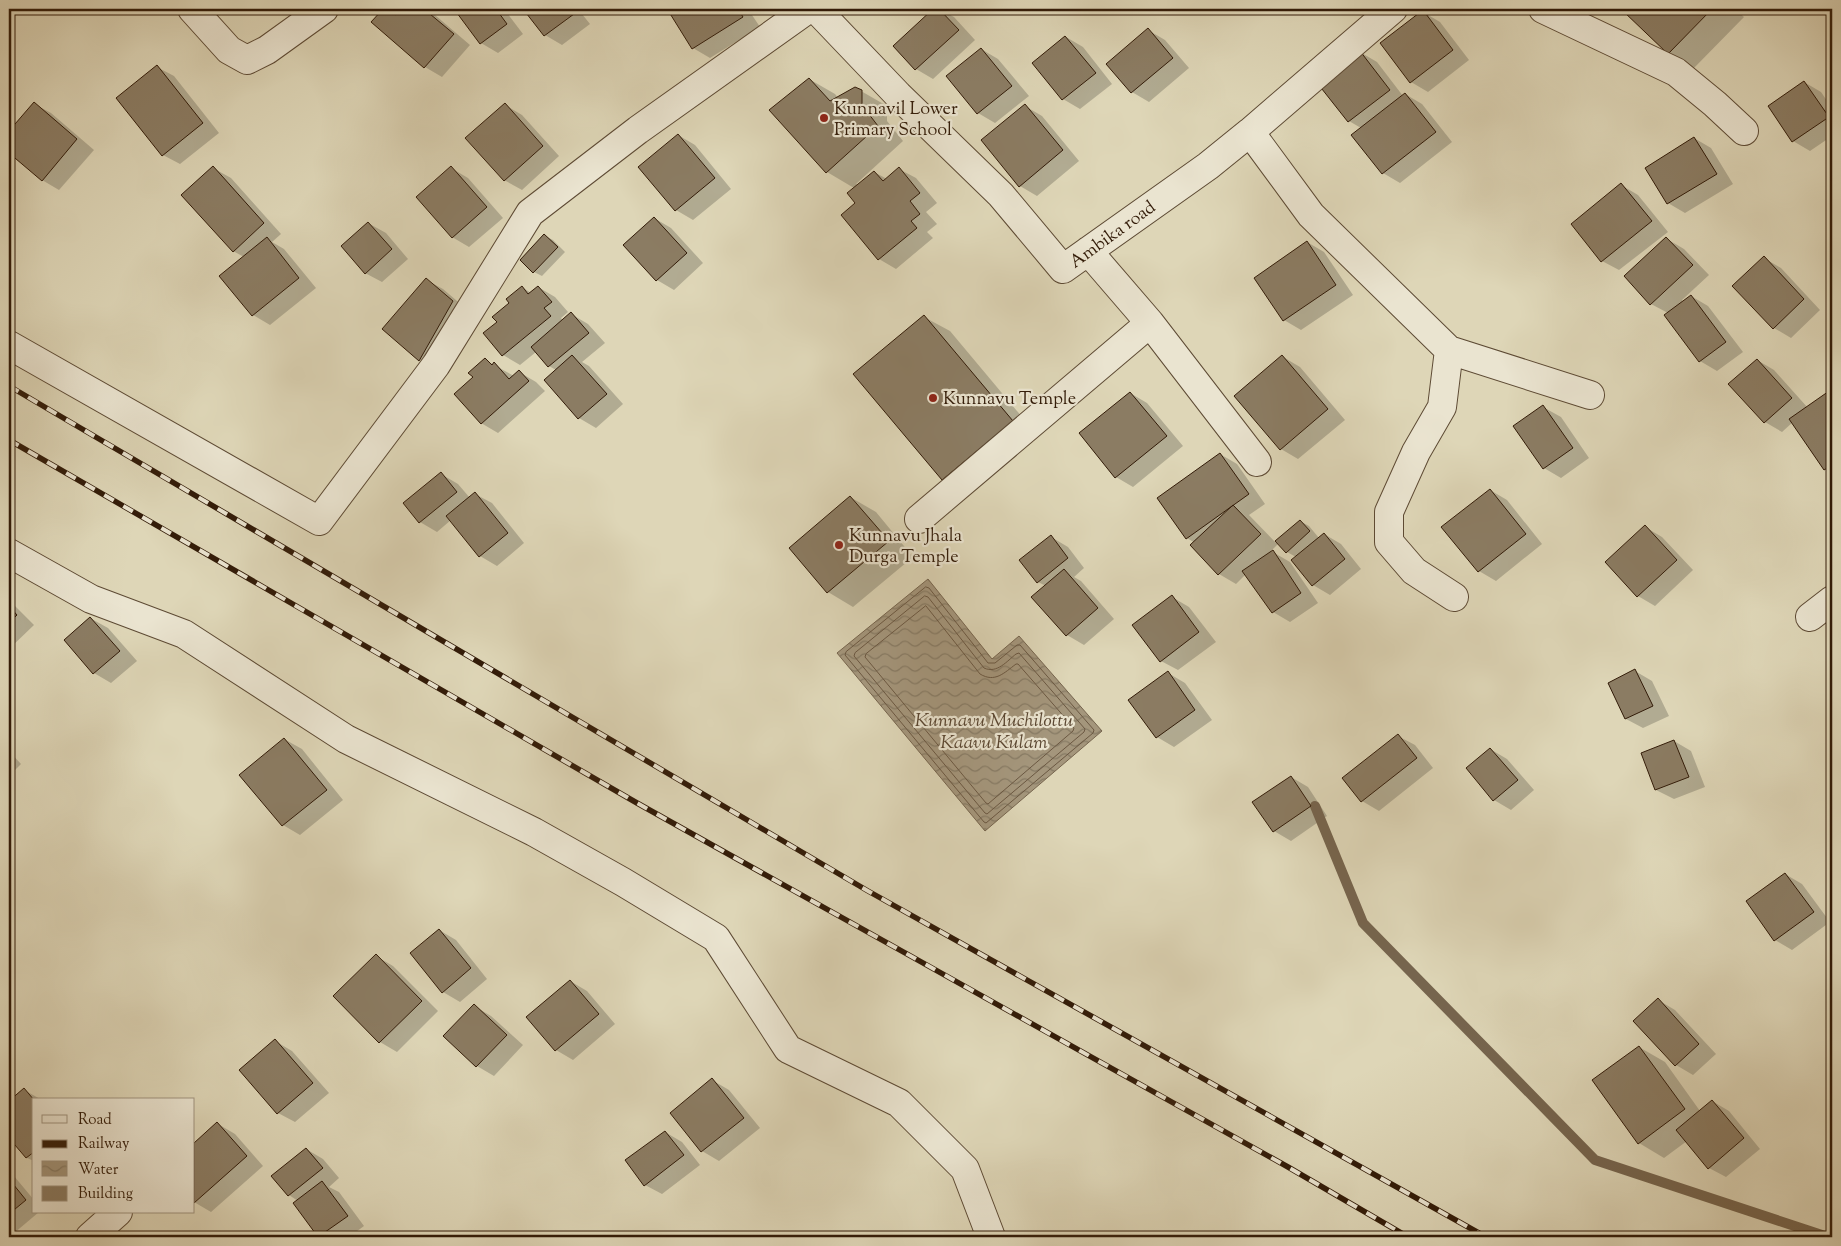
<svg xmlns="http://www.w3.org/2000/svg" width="1841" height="1246" font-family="'Sorts Mill Goudy',serif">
  <defs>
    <pattern id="water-waves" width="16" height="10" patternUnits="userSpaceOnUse" patternTransform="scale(1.25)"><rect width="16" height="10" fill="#a4967c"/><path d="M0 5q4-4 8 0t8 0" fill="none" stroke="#867a64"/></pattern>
  </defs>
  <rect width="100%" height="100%" fill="#ded6b7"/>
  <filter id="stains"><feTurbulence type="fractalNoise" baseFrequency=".004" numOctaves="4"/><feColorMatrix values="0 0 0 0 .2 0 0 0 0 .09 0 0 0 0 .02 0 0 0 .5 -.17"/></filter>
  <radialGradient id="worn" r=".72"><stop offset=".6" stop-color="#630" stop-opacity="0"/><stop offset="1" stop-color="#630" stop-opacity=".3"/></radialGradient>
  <path fill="url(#water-waves)" stroke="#76654e" d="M928 579 992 659 1019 636 1102 731 985 831 837 653Z"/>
  <path fill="#0003" d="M384 9H388L398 14 402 9H428L470 45 442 77 425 67 372 22Z
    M456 9H504L523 34 498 53 481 43Z
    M525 9H578L590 24 562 45 545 35Z
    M658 9H748L760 27 710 58 693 48 671 12 668 15Z
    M935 9H939L954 17 975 40 933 79 916 69 895 46Z
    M1627 9H1735L1744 17 1694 68 1668 53 1625 11Z
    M1423 12 1440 22 1469 60 1428 92 1411 82Z
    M1148 30 1165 40 1189 68 1149 102 1132 92Z
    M1066 37 1083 47 1112 84 1080 109 1063 99Z
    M981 49 998 59 1029 96 995 123 978 113Z
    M1360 52 1377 62 1403 96 1405 94 1422 104 1452 142 1400 183 1383 173 1361 128 1349 121Z
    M157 67 174 76 219 133 180 164 163 155Z
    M809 79 835 94 838 98 861 91 887 106V121L903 141 856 184 858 185 874 172 887 179 899 169 916 178 937 203 926 212 937 224 927 232 933 238 896 269 879 259 857 203 854 188 827 172 771 110Z
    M1804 82 1821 92 1832 108V136L1810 151 1793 141Z
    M34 104 51 113 94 150 59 190 42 180 9 151V133Z
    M505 105 522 115 559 156 522 190 504 180Z
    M1025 106 1042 116 1079 161 1037 196 1020 186Z
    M678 135 695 145 731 189 693 220 676 210Z
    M1694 138 1711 148 1733 184 1685 213 1668 203 1646 168Z
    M213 168 231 178 281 234 272 242 284 249 316 288 270 325 253 315 244 257 233 251Z
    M451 168 468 178 503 218 469 247 452 237Z
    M1621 185 1638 195 1668 232 1619 270 1602 261Z
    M654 218 671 228 703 263 674 290 657 280 625 245Z
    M368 223 386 233 408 259 382 282 365 273Z
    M545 236 553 240 565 252 542 276 534 272Z
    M1667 239 1684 249 1709 275 1682 300 1683 302 1691 296 1708 306 1743 352 1717 371 1700 361 1665 315 1668 313 1651 304Z
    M1307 242 1324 252 1353 295 1301 330 1284 320Z
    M1764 258 1781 268 1820 310 1791 338 1774 328Z
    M426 280 443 289 470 312 436 370 420 360 383 329Z
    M522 287 531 293 538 287 555 297 568 312 561 318 563 321 571 314 588 324 605 343 582 362 589 366 623 404 596 428 579 418 556 370 549 366 536 352 520 365 503 355 498 322Z
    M924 317 950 331 1038 436 968 494 943 479Z
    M1283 357 1300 367 1345 420 1298 459 1281 449 1236 396Z
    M485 360 514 376 519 372 536 382 545 391 498 433 481 423 474 377Z
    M1757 360 1774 370 1808 408 1832 391V473L1825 469 1793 422 1782 432 1765 422Z
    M1130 393 1147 403 1183 446 1133 487 1116 477Z
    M1543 407 1561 417 1589 458 1561 478 1544 468Z
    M1220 454 1237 464 1265 504 1249 515 1276 543 1300 521 1309 526 1319 538 1324 534 1341 544 1361 569 1330 595 1313 585 1296 557 1287 552 1279 543 1271 551 1290 562 1318 603 1290 622 1273 612 1246 574 1236 584 1219 574 1195 543 1187 538Z
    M441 474 458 484 470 498 475 494 492 503 524 543 497 566 480 556 451 520 437 532 420 522Z
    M1490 490 1507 500 1542 544 1496 581 1479 571 1443 527Z
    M850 497 876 512 913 557 853 607 828 592Z
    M1645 527 1662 537 1693 570 1655 606 1638 596Z
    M1051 537 1068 547 1084 568 1074 577 1081 581 1114 619 1084 645 1067 635 1046 586 1038 582Z
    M1172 597 1189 607 1216 642 1178 670 1161 661Z
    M9 600 34 625 9 649Z
    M90 618 108 628 137 661 111 683 94 673 66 640Z
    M1635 671 1652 681 1669 716 1643 728 1626 719 1609 683Z
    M1168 673 1185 683 1212 720 1174 747 1157 737 1130 700Z
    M1398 736 1415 745 1433 768 1379 811 1362 801Z
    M284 739 302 749 343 800 300 835 283 825Z
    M1674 741 1691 751 1705 787 1674 799 1656 790 1642 754Z
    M1490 749 1507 759 1534 790 1511 810 1494 800Z
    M9 751 21 764 9 776Z
    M1291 777 1308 787 1327 816 1291 841 1274 831Z
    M1785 874 1802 884 1830 922 1792 950 1775 940Z
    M439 930 456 940 487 979 460 1002 443 992Z
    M376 956 393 966 438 1011 397 1052 380 1042Z
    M570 981 587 991 615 1024 573 1060 556 1050Z
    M1658 1000 1675 1010 1716 1054 1693 1075 1676 1065Z
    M474 1006 491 1016 523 1045 494 1076 477 1066Z
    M275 1041 292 1051 329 1093 295 1122 278 1113Z
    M1639 1047 1665 1062 1700 1111 1712 1101 1729 1111 1760 1149 1726 1177 1709 1168 1687 1141 1664 1158 1639 1143Z
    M712 1080 729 1090 760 1128 719 1161 702 1151 671 1113Z
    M24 1090 42 1100H34V1161L27 1158 9 1136V1103Z
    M218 1124 235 1134 263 1166 211 1212 194 1202V1145Z
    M665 1132 682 1142 700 1165 662 1194 645 1185Z
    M306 1149 323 1159 339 1178 329 1187 339 1192 364 1226 349 1237H319L294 1203 298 1201 289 1195 273 1176Z
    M9 1170 34 1200V1212H39L13 1234 9 1231Z
    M488 1233 495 1237H482Z"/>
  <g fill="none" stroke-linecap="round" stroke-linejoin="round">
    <path stroke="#6b5842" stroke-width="1" d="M926 587 929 588 988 663H995L1017 645H1020L1094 730 1093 733 986 823 984 822 845 655 846 652Z
      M925 596 928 597 984 668C997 674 1007 661 1016 654L1019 653 1085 729 1084 732 987 814 985 813 854 656 855 653Z
      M926 606 980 674C995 683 1004 673 1016 664H1018L1074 728 1073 731 988 804 986 803 865 657 866 654Z"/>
    <path stroke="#76654e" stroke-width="10" d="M1315 806 1363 923 1595 1160 1828 1237"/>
  </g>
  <path fill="#8b7c63" stroke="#321b08" d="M383 9H389L396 15 401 9H424L454 34 424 68 371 22Z
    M454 9H496L507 24 480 44Z
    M523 9H570L574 14 544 36Z
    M674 9H738L743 17 692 49 669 12Z
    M933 9H939L959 30 915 70 893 46Z
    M1625 9H1712L1668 54 1623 11Z
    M1423 10 1453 50 1410 83 1380 43Z
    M1148 28 1173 58 1131 93 1106 64Z
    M1065 36 1096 73 1062 100 1032 63Z
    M981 48 1012 86 977 114 946 76Z
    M1360 51 1390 90 1348 122 1318 84Z
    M157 65 203 123 162 156 116 98Z
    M809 78 830 101 855 87 862 90V105L878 126 826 173 769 110Z
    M1804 81 1829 117 1792 142 1768 106Z
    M1405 93 1436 132 1382 174 1351 135Z
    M34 102 77 139 42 181 9 153V131Z
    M505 103 543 146 504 181 465 138Z
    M1025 104 1063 150 1019 187 981 140Z
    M678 134 715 178 675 211 638 167Z
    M1694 137 1717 174 1667 204 1645 168Z
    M213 166 264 223 233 252 181 195Z
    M451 166 487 207 452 238 416 197Z
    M899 167 920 193 910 201 920 214 911 221 917 228 878 260 841 215 855 203 847 193 874 171 883 181Z
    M1621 183 1652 221 1601 262 1571 224Z
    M654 217 687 253 656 281 623 245Z
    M368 222 392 249 365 274 341 246Z
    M544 234 558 247 533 273 520 260Z
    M267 237 299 278 252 316 219 276Z
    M1666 237 1693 265 1650 305 1624 276Z
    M1307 241 1336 285 1283 321 1254 278Z
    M1764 256 1804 299 1773 329 1732 286Z
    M426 278 453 301 419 361 382 329Z
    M522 286 528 294 538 286 552 302 544 308 551 316 502 356 483 333 497 322 492 317 509 303 506 299Z
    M1691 295 1726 342 1699 362 1664 315Z
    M571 312 589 333 548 367 531 347Z
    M924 315 1013 421 942 480 853 374Z
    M572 355 607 394 578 419 544 380Z
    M1282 355 1328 409 1280 450 1234 396Z
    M485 358 492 365 494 362 509 379 519 370 529 381 481 424 454 394 473 377 468 373Z
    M1757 359 1792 398 1764 423 1728 384Z
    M1832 389V465L1824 470 1789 419Z
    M1130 392 1167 436 1115 478 1079 433Z
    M1543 405 1573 448 1543 469 1513 426Z
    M1220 453 1249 494 1186 539 1157 498Z
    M441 472 457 492 419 523 403 503Z
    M1490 489 1526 534 1478 572 1441 527Z
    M475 492 508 533 479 557 446 516Z
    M850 496 889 541 827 593 789 548Z
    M1233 505 1261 534 1218 575 1190 545Z
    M1300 520 1310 531 1286 553 1275 541Z
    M1645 525 1677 560 1637 597 1605 562Z
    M1324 533 1345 559 1312 586 1291 560Z
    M1051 535 1068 558 1037 583 1019 560Z
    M1273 550 1301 593 1272 613 1242 571Z
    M1064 569 1098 608 1066 636 1031 597Z
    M1172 595 1199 632 1160 662 1132 625Z
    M9 606 17 615 9 623Z
    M90 617 120 651 93 674 64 640Z
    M1635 669 1653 706 1625 719 1608 683Z
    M1168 671 1195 710 1156 738 1128 700Z
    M1398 734 1417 758 1361 802 1342 778Z
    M284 738 327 790 282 826 239 775Z
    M1674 740 1689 777 1655 790 1641 753Z
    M1490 748 1518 780 1493 801 1466 768Z
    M1291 776 1311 806 1273 832 1252 802Z
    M1785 873 1814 912 1774 941 1746 901Z
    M439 929 471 968 442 993 410 953Z
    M376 954 422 1001 379 1043 333 996Z
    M570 980 599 1014 555 1051 526 1017Z
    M1658 998 1699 1044 1675 1066 1633 1021Z
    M474 1004 507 1035 476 1067 443 1036Z
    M275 1039 313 1083 277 1114 239 1070Z
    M1639 1046 1685 1109 1638 1144 1592 1080Z
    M712 1078 744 1118 701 1152 670 1113Z
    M24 1088 34 1100V1152L26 1158 9 1138V1101Z
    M1712 1100 1744 1138 1708 1169 1676 1130Z
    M217 1122 247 1156 194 1203V1143Z
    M665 1131 684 1155 644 1186 625 1160Z
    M306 1148 323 1168 288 1196 271 1176Z
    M9 1179 26 1200 9 1214Z
    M322 1181 348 1216 318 1237 293 1203Z"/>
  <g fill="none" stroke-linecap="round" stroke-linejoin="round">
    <g stroke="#5d4a34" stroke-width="30">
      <path id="minor" d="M192 9 229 50 247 60 267 50 324 9
        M816 9 898 95 1001 195 1063 269 1208 166 1250 132 1393 9
        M1543 9 1676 72 1715 104 1744 131
        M1250 132 1311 215 1449 350 1590 395
        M1150 323 1257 462
        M9 345 319 521 436 365 530 213 638 130 808 9
        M1449 350 1442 407 1416 452 1389 512V542L1414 571 1454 597
        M919 519 1150 323 1088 251
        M9 553 91 599 184 634 346 739 534 832 623 882 716 938 788 1049 899 1103 965 1169 991 1237
        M1810 617 1832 600
        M90 1237 118 1212"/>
    </g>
    <use href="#minor" stroke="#eae4d0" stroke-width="28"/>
    <g stroke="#321b08" stroke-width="5.5">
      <path id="rail" d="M9 386 868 891 1486 1237
        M9 440 637 803 1288 1167 1408 1237"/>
    </g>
    <use href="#rail" stroke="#eae4d0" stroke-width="4" stroke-dasharray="11" stroke-linecap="butt"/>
  </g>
  <g fill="#8f2418" stroke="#eae4d0" stroke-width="2">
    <circle cx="824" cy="118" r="5"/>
    <circle cx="933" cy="398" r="5"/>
    <circle cx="839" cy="545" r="5"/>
  </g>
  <g text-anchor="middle" stroke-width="4.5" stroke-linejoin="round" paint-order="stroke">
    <g font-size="18" fill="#321b08" stroke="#eae4d0" text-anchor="start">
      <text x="834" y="114">Kunnavil Lower<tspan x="834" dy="21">Primary School</tspan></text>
      <text x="943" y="404">Kunnavu Temple</text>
      <text x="849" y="541">Kunnavu Jhala<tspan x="849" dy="21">Durga Temple</tspan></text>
    </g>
    <g font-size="18" fill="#321b08" stroke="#eae4d0">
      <text transform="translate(1112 234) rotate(-36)" y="6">Ambika road</text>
    </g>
    <g font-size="19" font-style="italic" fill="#5a4631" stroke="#eae4d0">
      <text x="994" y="726">Kunnavu Muchilottu<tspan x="994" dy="22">Kaavu Kulam</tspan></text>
    </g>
  </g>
  <rect width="1841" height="1246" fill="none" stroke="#ded6b7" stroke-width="30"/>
  <rect x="10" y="10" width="1821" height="1226" fill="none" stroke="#321b08" stroke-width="2.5"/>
  <rect x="15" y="15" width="1811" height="1216" fill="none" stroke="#321b08"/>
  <rect x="32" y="1098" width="162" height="115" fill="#eae4d0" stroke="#a09480"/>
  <rect x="42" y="1115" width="25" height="8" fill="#eae4d0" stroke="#a09480"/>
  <text x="78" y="1124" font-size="15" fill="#321b08">Road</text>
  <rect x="42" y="1140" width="25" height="8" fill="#321b08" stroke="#a09480"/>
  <text x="78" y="1148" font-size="15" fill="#321b08">Railway</text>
  <rect x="42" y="1161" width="25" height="15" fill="url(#water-waves)" stroke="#a09480"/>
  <text x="78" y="1174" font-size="15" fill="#321b08">Water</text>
  <rect x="42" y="1186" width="25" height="15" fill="#8b7c63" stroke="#a09480"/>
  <text x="78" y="1198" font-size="15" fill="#321b08">Building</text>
  <rect width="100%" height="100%" filter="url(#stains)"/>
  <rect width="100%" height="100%" fill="url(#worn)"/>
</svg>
